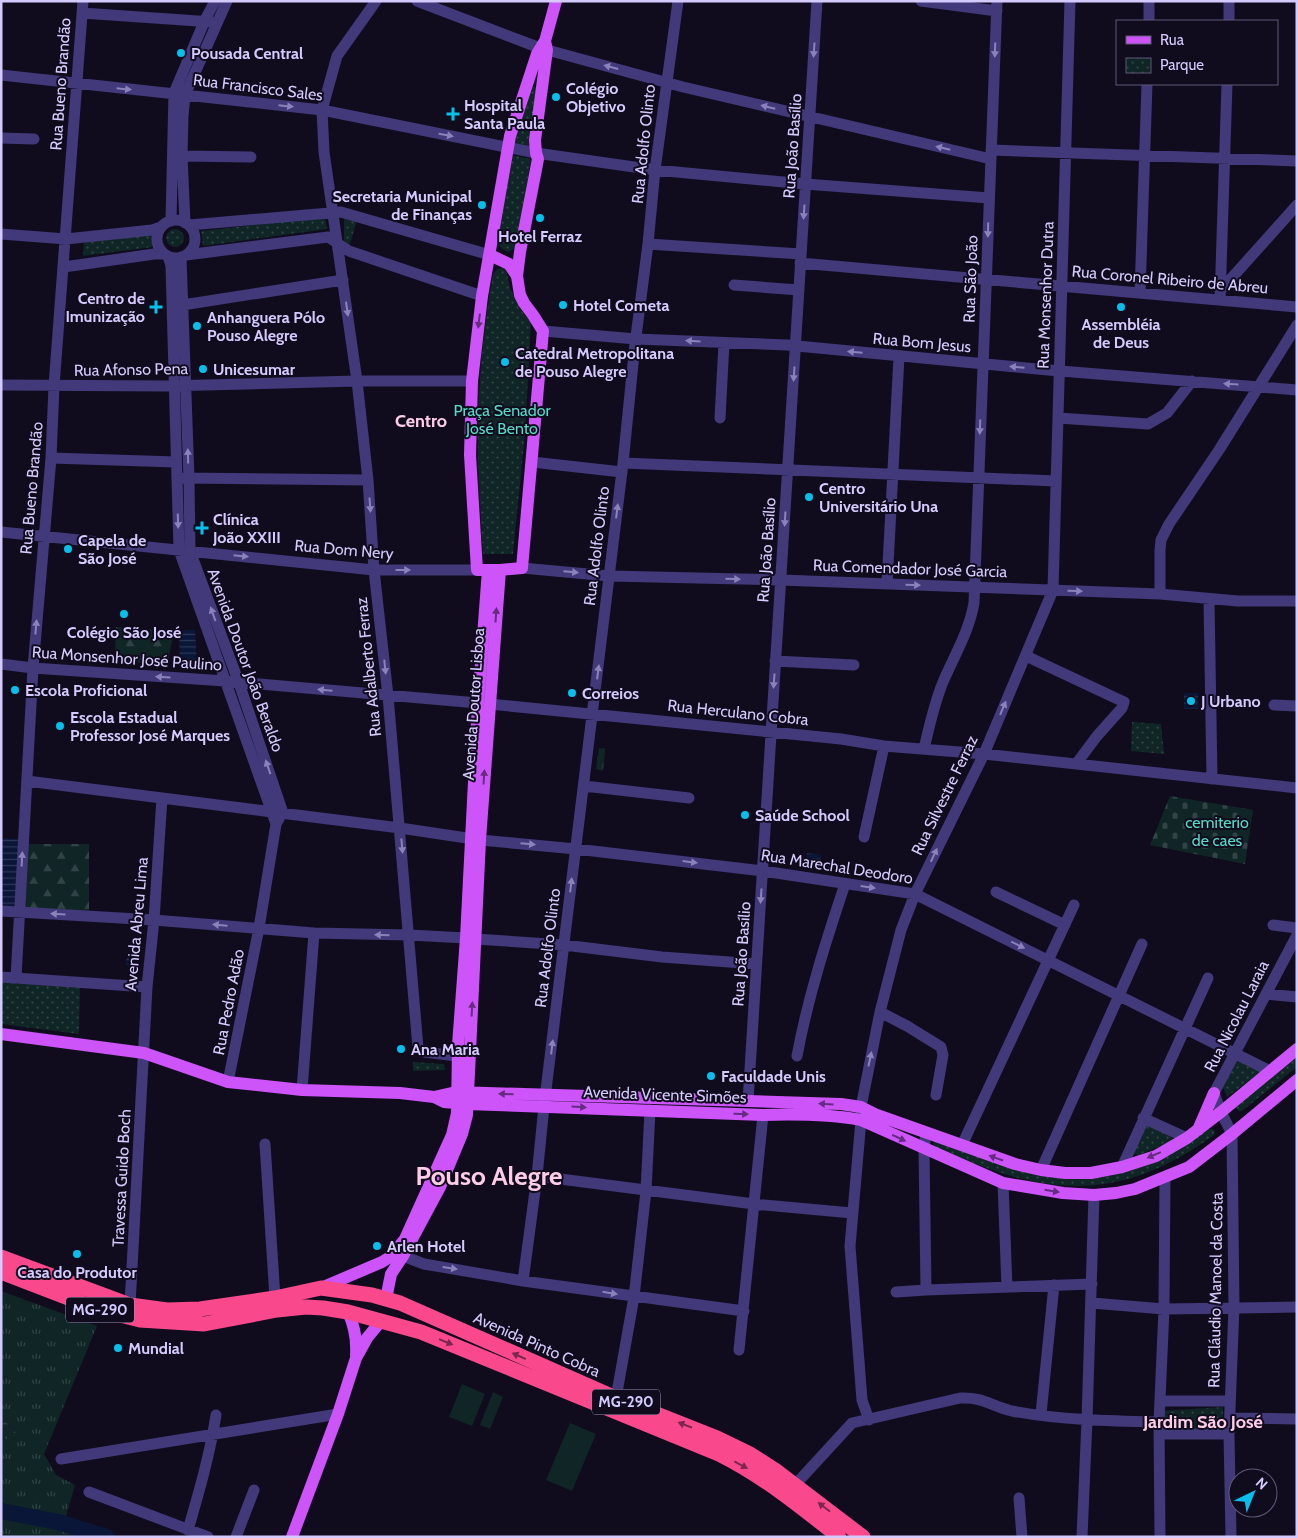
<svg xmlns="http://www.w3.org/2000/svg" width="1298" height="1538" font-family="Cabin,sans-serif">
  <defs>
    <pattern id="grass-tufts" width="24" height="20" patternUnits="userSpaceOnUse" patternTransform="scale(1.25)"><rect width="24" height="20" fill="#0f2526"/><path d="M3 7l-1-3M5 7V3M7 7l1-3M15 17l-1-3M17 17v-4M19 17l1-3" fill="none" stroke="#314346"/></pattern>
    <pattern id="forest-firs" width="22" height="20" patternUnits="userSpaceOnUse" patternTransform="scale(1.25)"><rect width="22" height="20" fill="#0f2526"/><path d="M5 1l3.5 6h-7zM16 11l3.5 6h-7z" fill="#314346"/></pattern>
    <pattern id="wetland-marsh" width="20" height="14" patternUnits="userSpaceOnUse" patternTransform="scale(1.25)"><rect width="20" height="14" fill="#0f2526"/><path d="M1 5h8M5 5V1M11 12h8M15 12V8" fill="none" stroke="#314346"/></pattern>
    <pattern id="cemetery-stones" width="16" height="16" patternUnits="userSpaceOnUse" patternTransform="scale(1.25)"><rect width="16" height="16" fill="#0f2526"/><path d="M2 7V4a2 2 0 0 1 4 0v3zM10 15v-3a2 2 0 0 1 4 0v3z" fill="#314346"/></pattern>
    <pattern id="park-dots" width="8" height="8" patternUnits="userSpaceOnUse" patternTransform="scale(1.25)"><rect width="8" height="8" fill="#0f2526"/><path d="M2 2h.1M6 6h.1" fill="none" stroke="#314346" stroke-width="1.8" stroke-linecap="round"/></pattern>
    <pattern id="water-rules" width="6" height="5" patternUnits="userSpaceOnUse" patternTransform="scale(1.25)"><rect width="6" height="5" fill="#0a1638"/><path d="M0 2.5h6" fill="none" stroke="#2d3756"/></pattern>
  </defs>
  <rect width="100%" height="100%" fill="#110c1d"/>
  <path fill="url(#grass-tufts)" d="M1 1291 97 1326 44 1454 56 1475 75 1485 66 1516 1 1503V1438L5 1439 15 1431 1 1418Z
    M1 1517 47 1526 85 1537H1Z"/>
  <path fill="url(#forest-firs)" d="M116 627 174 631 167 665 115 661Z
    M28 844H89V912L23 909Z"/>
  <path fill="url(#wetland-marsh)" d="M1 1418 15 1431 16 1439H5L1 1438Z"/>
  <path fill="url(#cemetery-stones)" d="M599 748 605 749 603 771 596 769Z
    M1170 796 1253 810 1245 864 1150 845Z"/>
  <path fill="url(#park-dots)" d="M534 86 539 90 531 149 511 144 528 88Z
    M512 155 531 159 516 248 508 252 501 248 495 241Z
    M325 217 327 229 203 246 201 231Z
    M344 217 357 220 349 247 344 245Z
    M166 238a9 9 0 1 1 18 0a9 9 0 1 1-18 0Z
    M152 235 153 247 83 256 84 241Z
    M502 268 506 269 510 288 520 309 531 323 525 434 513 554H483C481 514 477 473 478 433 478 380 484 326 493 274L497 269Z
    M1132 722 1161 724 1164 754 1131 751Z
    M1 982 80 987 79 1034 1 1024Z
    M1297 1055V1067L1242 1111H1238L1236 1107Z
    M1237 1058 1262 1071 1227 1097 1223 1087Z
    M413 1062 444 1064 445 1070 413 1071Z
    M1144 1124 1171 1134 1172 1141 1137 1156 1131 1150Z
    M1209 1129H1213L1215 1132 1214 1135C1136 1192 1068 1200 979 1165 966 1160 943 1154 933 1145L934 1142H938L990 1160 1109 1174Z
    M1223 1407V1431L1161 1432 1160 1411Z"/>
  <path fill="#0f2526" d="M462 1384 485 1394 472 1426 449 1417Z
    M493 1392 503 1397 490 1429 480 1425Z
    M570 1423 596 1434 572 1491 546 1480Z"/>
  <path fill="url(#water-rules)" d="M179 630H195L197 664 180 665Z
    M1184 693H1198V709H1184Z
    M1 838 19 839V912L1 911Z
    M807 853 821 855 820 865 806 862Z
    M127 956H140L139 966 126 965Z"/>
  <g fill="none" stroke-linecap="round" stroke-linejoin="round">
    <path stroke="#0a1638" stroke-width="16" d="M1 1511 58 1522 107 1537"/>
    <path stroke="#41397a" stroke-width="11" d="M376 1 337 56 322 110 324 152 357 381 368 480 374 570 388 696 418 1048 424 1052 465 1057
      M417 1 540 48 683 87 991 159
      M921 1 997 11
      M82 13 212 22
      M1149 21V1
      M1229 21V1
      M1 75 322 110 536 153 655 170 805 184 989 198
      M1 138 34 139
      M991 150 1297 161
      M182 156 251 157
      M157 239a19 19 0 1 1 38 0a19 19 0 1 1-38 0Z
      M171 221 174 93 205 20 215 1
      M185 223 182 156 183 116 185 95 227 1
      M189 225 341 212 490 255
      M1 234 66 239 152 230 161 227
      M648 244 801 254
      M186 255 328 237 349 251 482 296
      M168 256 171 266 179 550 276 824
      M181 257 189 478 190 551 239 683 283 813
      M800 263 1297 307
      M64 267 154 254H164
      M734 285 799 290
      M1220 291 1297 205
      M1140 293 1147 84
      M1220 300 1227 84
      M176 306 343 280
      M543 331 636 339 787 345 1048 370 1297 390
      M1 385 165 386 357 381H472
      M720 418 724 343
      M1058 418 1148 424 1167 413 1192 381
      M51 458 176 462
      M532 462 622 472
      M623 463 1056 481
      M182 478 368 480
      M1 532 374 570H477
      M522 568 609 576 781 580 1160 594 1238 601H1297
      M887 584 899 356
      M1160 594V550L1161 540 1169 524 1219 450 1297 325
      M1209 600 1212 779
      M1026 656 1124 702 1122 708 1097 736 1076 764
      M775 661 854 665
      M1 664 33 668 225 681 489 704 841 739 884 746 984 754 1297 788
      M1274 705 1297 706
      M924 749C929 727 934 704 943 682 954 656 969 632 974 603L997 1
      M27 781 400 828 480 840 576 849 763 871 915 894 1270 1071
      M584 786 689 798
      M864 837 884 746
      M996 892 1065 925
      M1 911 154 920 314 933 409 935 466 938
      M1273 925 1297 928
      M475 939 564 945 662 957 756 964
      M1 977 147 987
      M16 978 33 668 51 458 54 386 83 1
      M1266 994 1297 997
      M880 1012 907 1026 941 1047 943 1055 936 1095
      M797 1056C808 997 826 941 845 884
      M228 1082 259 928 276 824 279 819
      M302 1090 314 933
      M748 1101 817 1
      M1143 1118 1187 1138
      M926 1133 924 1149 926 1290
      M265 1144 275 1298
      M962 1145 1074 905
      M1122 1167 1208 978
      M1041 1170 1142 944
      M537 1176 754 1204 852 1213
      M1003 1183 1007 1287
      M403 1256 424 1264 523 1281 744 1311
      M523 1281 537 1176 544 1106 623 463 635 344 648 244 655 170 678 1
      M896 1292 926 1290 1092 1284
      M1092 1303 1164 1309 1297 1307
      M130 1305 147 987 154 920 162 798
      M739 1350 763 1115
      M616 1398 634 1297 646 1191 650 1110
      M1160 1401H1230
      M1041 1414 1054 1285
      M1231 1418 1297 1419
      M869 1420 862 1400 850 1246 861 1120V1107L880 1012 901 930 915 894 984 754 1053 590 1070 1
      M1159 1434H1229
      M61 1459 338 1414
      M795 1485 852 1423 960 1398C985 1397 990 1406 1012 1411 1060 1420 1110 1421 1159 1422
      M89 1492 208 1537
      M1019 1498 1022 1537
      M188 1530C199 1492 210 1454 216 1415
      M236 1537 254 1490
      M1082 1537 1087 1420 1094 1195
      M1160 1537 1159 1422 1164 1309 1165 1177
      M1231 1537 1229 1434 1234 1307 1232 1134 1221 1112 1214 1093 1297 935"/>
    <path stroke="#cc54f9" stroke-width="12" d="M545 41 547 50 535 140 536 153 538 159 520 252 517 276 520 295 524 303 533 315 543 331 522 568 500 570H477L470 455 472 381 482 296 510 136 537 54 545 41 556 1
      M490 255 509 264 517 276
      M1 1034 144 1053 228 1082 302 1090 400 1093 434 1097 444 1102 467 1104 763 1115C796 1114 828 1114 861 1120L1003 1183 1063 1193 1094 1195 1116 1193 1135 1189 1189 1167 1232 1134 1297 1080
      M434 1097 456 1092 841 1104 861 1107 877 1115 1015 1164 1041 1170 1065 1173H1091L1122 1167 1156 1156 1187 1138 1221 1112 1297 1049
      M1198 1130 1214 1093
      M321 1288 382 1262 390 1257 405 1239 452 1135 457 1113 458 1045 466 938 478 703 488 570
      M386 1299 391 1274 403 1256 440 1187 462 1134 467 1115 480 840 500 570
      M348 1312C355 1327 357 1339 356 1355
      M292 1537 338 1414 356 1358 367 1338 381 1321"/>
    <path stroke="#f9498c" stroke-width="15" d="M1 1257 130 1305 167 1310 200 1309 275 1298 321 1288 372 1295 400 1303 616 1398 717 1438 750 1454 775 1470 863 1537
      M1 1272 97 1309 140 1320 204 1324 277 1310 306 1307 323 1308 348 1312 421 1332 719 1454C763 1476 800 1506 839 1537"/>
  </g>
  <defs><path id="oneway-solid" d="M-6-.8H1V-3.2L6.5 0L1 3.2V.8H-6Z" transform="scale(1.25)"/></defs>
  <g fill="#8b82bc">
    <use href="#oneway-solid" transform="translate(814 50) rotate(94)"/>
    <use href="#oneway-solid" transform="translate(995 50) rotate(92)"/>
    <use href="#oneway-solid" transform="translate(611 67) rotate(-165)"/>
    <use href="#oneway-solid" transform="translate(124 89) rotate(6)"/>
    <use href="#oneway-solid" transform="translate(286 106) rotate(6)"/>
    <use href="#oneway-solid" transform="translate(768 107) rotate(-166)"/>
    <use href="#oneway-solid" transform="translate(446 135) rotate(10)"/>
    <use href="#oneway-solid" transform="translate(943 148) rotate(-167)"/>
    <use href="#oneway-solid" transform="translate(804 212) rotate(94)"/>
    <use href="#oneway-solid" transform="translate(988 230) rotate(92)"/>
    <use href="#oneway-solid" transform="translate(347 309) rotate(82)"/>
    <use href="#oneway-solid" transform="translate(693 341) rotate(-176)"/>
    <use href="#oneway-solid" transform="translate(855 352) rotate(-175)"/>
    <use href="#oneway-solid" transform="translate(1017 367) rotate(-175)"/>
    <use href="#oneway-solid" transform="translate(794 374) rotate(94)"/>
    <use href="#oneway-solid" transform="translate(1231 384) rotate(-176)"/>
    <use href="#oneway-solid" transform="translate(980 427) rotate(92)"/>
    <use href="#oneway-solid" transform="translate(188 456) rotate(-92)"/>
    <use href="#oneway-solid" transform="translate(370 505) rotate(86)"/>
    <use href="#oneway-solid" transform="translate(617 511) rotate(-83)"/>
    <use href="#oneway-solid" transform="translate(785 519) rotate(93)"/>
    <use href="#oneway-solid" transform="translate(178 521) rotate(88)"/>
    <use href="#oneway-solid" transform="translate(241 556) rotate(6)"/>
    <use href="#oneway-solid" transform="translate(403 570)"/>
    <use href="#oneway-solid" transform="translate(571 572) rotate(5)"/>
    <use href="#oneway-solid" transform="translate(733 579) rotate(1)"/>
    <use href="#oneway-solid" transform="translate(913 585) rotate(2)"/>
    <use href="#oneway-solid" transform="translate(1075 591) rotate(2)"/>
    <use href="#oneway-solid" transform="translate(213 614) rotate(-110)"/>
    <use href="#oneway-solid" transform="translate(36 627) rotate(-85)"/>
    <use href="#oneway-solid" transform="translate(385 667) rotate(84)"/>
    <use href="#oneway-solid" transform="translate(598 672) rotate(-83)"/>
    <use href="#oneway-solid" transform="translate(163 677) rotate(-176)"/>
    <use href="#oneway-solid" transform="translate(774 681) rotate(94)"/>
    <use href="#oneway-solid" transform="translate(325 690) rotate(-175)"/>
    <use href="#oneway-solid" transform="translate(1003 708) rotate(-67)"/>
    <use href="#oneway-solid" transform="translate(268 767) rotate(-109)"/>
    <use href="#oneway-solid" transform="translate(528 844) rotate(5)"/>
    <use href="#oneway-solid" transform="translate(402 846) rotate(85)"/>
    <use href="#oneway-solid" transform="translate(934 855) rotate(-65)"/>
    <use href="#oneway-solid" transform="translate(22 859) rotate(-87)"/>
    <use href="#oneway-solid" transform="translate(690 862) rotate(7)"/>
    <use href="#oneway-solid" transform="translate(571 885) rotate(-83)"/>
    <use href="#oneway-solid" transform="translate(868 887) rotate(8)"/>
    <use href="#oneway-solid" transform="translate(761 896) rotate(94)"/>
    <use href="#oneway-solid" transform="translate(58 914) rotate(-177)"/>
    <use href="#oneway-solid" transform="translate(220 925) rotate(-175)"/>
    <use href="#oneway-solid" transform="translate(382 935) rotate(-179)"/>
    <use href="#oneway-solid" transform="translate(1018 945) rotate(26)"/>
    <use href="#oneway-solid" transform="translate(552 1047) rotate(-83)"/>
    <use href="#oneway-solid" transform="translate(870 1059) rotate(-78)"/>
    <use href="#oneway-solid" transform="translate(450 1268) rotate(8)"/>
    <use href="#oneway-solid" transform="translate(610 1293) rotate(9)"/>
  </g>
  <g fill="#652c80">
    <use href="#oneway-solid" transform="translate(479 321) rotate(97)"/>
    <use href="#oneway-solid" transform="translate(496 615) rotate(-86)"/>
    <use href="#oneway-solid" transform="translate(484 777) rotate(-86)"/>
    <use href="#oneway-solid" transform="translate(472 1009) rotate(-87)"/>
    <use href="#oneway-solid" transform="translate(506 1094) rotate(-178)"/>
    <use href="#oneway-solid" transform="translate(826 1104) rotate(-177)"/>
    <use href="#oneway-solid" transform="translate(579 1107) rotate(3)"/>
    <use href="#oneway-solid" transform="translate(741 1114) rotate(2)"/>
    <use href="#oneway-solid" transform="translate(899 1138) rotate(25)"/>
    <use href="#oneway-solid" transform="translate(1154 1155) rotate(157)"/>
    <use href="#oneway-solid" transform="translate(996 1158) rotate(-161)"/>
    <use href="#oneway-solid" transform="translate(1052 1191) rotate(9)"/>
  </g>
  <g fill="#79274f">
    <use href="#oneway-solid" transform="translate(446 1342) rotate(22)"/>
    <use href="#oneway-solid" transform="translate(519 1356) rotate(-156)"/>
    <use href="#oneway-solid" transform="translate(685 1425) rotate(-159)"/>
    <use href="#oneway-solid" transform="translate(741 1465) rotate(28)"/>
    <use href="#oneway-solid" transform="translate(824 1507) rotate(-143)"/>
  </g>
  <g fill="#08bfeb" stroke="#110c1d" stroke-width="2">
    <circle cx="181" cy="53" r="5"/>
    <circle cx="556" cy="97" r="5"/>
    <path d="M450.5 106.5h5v5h5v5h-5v5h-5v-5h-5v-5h5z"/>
    <circle cx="482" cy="205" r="5"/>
    <circle cx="540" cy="218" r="5"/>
    <circle cx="563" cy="305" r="5"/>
    <path d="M153.5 299.5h5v5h5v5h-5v5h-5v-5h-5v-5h5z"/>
    <circle cx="1121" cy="307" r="5"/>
    <circle cx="197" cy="326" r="5"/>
    <circle cx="505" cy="362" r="5"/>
    <circle cx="203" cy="369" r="5"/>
    <circle cx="809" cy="497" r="5"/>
    <path d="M199.5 520.5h5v5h5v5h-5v5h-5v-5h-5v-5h5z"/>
    <circle cx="68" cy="549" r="5"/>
    <circle cx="124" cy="614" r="5"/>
    <circle cx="15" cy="690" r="5"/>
    <circle cx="572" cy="693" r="5"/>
    <circle cx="1191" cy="701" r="5"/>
    <circle cx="60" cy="726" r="5"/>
    <circle cx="745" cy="815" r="5"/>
    <circle cx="401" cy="1049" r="5"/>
    <circle cx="711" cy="1076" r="5"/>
    <circle cx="377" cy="1246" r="5"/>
    <circle cx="77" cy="1254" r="5"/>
    <circle cx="118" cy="1348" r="5"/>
  </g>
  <g text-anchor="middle" stroke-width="4" stroke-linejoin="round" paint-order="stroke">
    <g fill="#110c1d" stroke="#9a91ba" stroke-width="1">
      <rect x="66" y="1297.5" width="68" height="25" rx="4"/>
      <rect x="592" y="1389.5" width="68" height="25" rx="4"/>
    </g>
    <g font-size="15" font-weight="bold" fill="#d5cafd">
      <text x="100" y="1315">MG-290</text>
      <text x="626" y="1407">MG-290</text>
    </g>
    <g font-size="16" font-weight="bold" fill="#d5cafd" stroke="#110c1d" text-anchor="start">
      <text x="191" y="59">Pousada Central</text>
      <text x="566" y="94">Colégio<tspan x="566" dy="18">Objetivo</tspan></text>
      <text x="464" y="111">Hospital<tspan x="464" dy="18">Santa Paula</tspan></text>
      <text x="472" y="202" text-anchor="end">Secretaria Municipal<tspan x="472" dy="18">de Finanças</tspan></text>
      <text x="540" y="242" text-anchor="middle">Hotel Ferraz</text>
      <text x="145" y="304" text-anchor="end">Centro de<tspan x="145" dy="18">Imunização</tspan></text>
      <text x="573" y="311">Hotel Cometa</text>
      <text x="207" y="323">Anhanguera Pólo<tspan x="207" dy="18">Pouso Alegre</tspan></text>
      <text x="1121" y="330" text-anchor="middle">Assembléia<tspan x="1121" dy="18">de Deus</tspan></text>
      <text x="515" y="359">Catedral Metropolitana<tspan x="515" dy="18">de Pouso Alegre</tspan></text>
      <text x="213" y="375">Unicesumar</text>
      <text x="819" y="494">Centro<tspan x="819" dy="18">Universitário Una</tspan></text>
      <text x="213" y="525">Clínica<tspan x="213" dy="18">João XXIII</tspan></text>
      <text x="78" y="546">Capela de<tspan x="78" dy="18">São José</tspan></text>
      <text x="124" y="638" text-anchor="middle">Colégio São José</text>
      <text x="25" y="696">Escola Proficional</text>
      <text x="582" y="699">Correios</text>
      <text x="1201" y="707">J Urbano</text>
      <text x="70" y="723">Escola Estadual<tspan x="70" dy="18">Professor José Marques</tspan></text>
      <text x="755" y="821">Saúde School</text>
      <text x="411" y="1055">Ana Maria</text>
      <text x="721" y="1082">Faculdade Unis</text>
      <text x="387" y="1252">Arlen Hotel</text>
      <text x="77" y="1278" text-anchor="middle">Casa do Produtor</text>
      <text x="128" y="1354">Mundial</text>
    </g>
    <g font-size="16" fill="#d5cafd" stroke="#110c1d">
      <text transform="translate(60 84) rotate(-86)" y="6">Rua Bueno Brandão</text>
      <text transform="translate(258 87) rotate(7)" y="6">Rua Francisco Sales</text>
      <text transform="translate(643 144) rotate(-84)" y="6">Rua Adolfo Olinto</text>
      <text transform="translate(792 146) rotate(-86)" y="6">Rua João Basílio</text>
      <text transform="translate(970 279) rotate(-88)" y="6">Rua São João</text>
      <text transform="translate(1170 279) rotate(5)" y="6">Rua Coronel Ribeiro de Abreu</text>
      <text transform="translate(1045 295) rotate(-88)" y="6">Rua Monsenhor Dutra</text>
      <text transform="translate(922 342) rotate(5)" y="6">Rua Bom Jesus</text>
      <text transform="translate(131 369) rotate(-1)" y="6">Rua Afonso Pena</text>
      <text transform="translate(31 488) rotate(-85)" y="6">Rua Bueno Brandão</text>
      <text transform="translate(596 546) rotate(-83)" y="6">Rua Adolfo Olinto</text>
      <text transform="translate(344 549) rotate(5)" y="6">Rua Dom Nery</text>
      <text transform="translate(766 550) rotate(-86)" y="6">Rua João Basílio</text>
      <text transform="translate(910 568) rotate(2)" y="6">Rua Comendador José Garcia</text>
      <text transform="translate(127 658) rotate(4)" y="6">Rua Monsenhor José Paulino</text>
      <text transform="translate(246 660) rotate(70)" y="6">Avenida Doutor João Beraldo</text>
      <text transform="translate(368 667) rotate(-96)" y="6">Rua Adalberto Ferraz</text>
      <text transform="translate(473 704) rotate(-86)" y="6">Avenida Doutor Lisboa</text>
      <text transform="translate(738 712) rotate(6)" y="6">Rua Herculano Cobra</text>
      <text transform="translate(944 795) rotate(-64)" y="6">Rua Silvestre Ferraz</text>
      <text transform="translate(837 866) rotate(9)" y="6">Rua Marechal Deodoro</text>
      <text transform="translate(136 924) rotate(-85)" y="6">Avenida Abreu Lima</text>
      <text transform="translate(547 948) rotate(-83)" y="6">Rua Adolfo Olinto</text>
      <text transform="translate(741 954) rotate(-86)" y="6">Rua João Basílio</text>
      <text transform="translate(228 1002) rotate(-79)" y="6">Rua Pedro Adão</text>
      <text transform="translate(1236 1016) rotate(-63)" y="6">Rua Nicolau Laraia</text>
      <text transform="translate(665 1094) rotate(2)" y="6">Avenida Vicente Simões</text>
      <text transform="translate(121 1178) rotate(-87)" y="6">Travessa Guido Boch</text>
      <text transform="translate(1215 1290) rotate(-89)" y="6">Rua Cláudio Manoel da Costa</text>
      <text transform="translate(537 1344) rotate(24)" y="6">Avenida Pinto Cobra</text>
    </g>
    <g font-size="16" fill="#59dac6" stroke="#110c1d">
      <text x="502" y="416">Praça Senador<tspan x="502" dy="18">José Bento</tspan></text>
      <text x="1217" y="828">cemiterio<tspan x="1217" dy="18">de caes</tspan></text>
    </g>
    <g font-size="18" font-weight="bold" fill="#fdcce6" stroke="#110c1d">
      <text x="421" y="427">Centro</text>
      <text x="1203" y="1428">Jardim São José</text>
    </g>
    <g font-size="26" font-weight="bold" fill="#fdcce6" stroke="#110c1d">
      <text x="489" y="1185">Pouso Alegre</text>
    </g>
  </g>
  <rect width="1298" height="1538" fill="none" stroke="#d5cafd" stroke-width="5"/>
  <rect x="1116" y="20" width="162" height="65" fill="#110c1d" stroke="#5f5877"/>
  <rect x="1126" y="36" width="25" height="8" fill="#cc54f9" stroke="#5f5877"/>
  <text x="1160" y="45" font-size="15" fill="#d5cafd">Rua</text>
  <rect x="1126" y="58" width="25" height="15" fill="url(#park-dots)" stroke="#5f5877"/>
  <text x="1160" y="70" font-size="15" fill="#d5cafd">Parque</text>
  <g transform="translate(1253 1493) rotate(43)"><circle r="24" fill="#110c1d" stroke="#5f5877"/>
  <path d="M0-4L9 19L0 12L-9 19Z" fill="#08bfeb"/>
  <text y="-8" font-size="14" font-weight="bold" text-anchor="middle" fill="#d5cafd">N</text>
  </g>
</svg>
